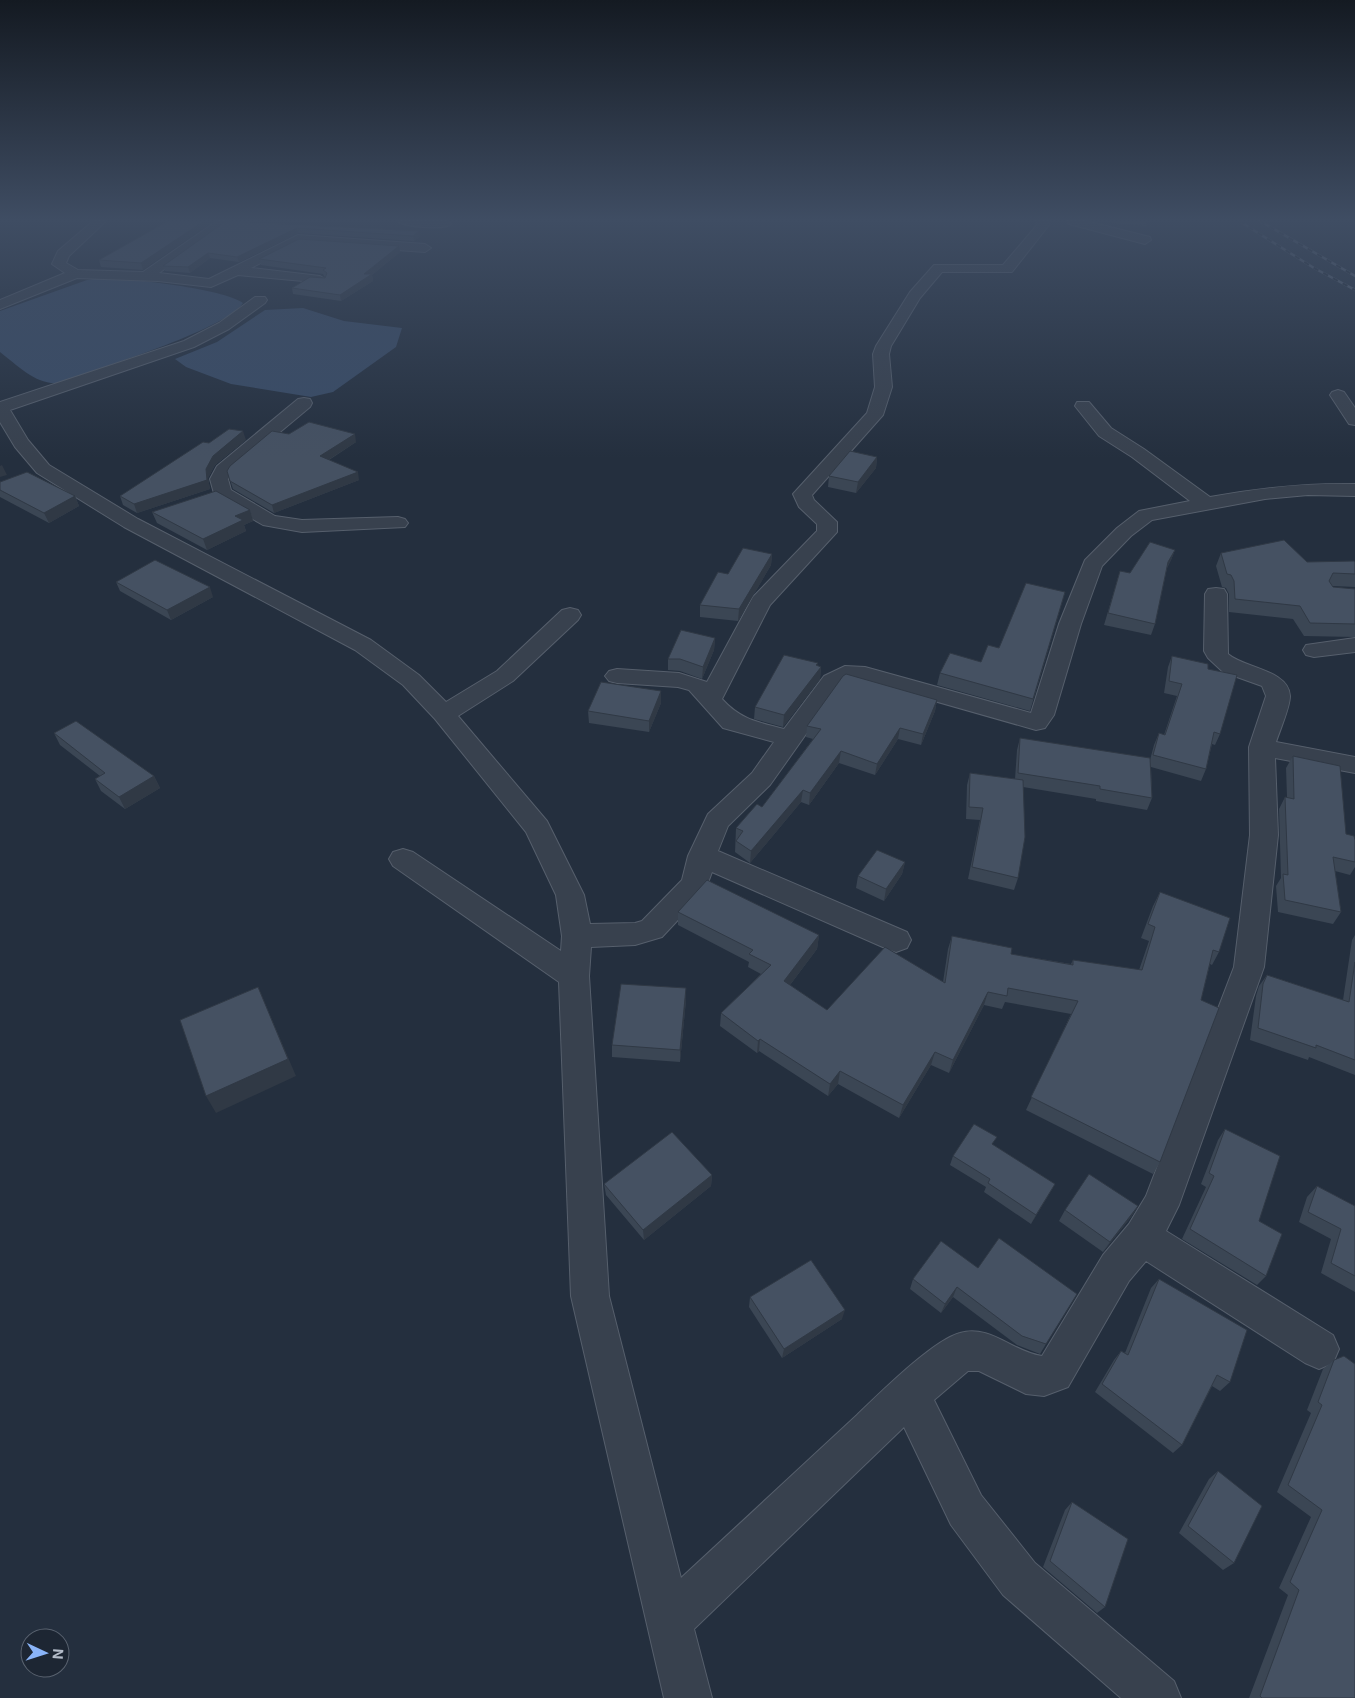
<svg xmlns="http://www.w3.org/2000/svg" width="1355" height="1698" font-family="Inter,sans-serif">
  <rect width="100%" height="100%" fill="#242f3e"/>
  <path fill="#394c67" d="M106 277C134 280 222 288 243 303 226 330 93 370 58 383 36 385 17 365 0 352V311L87 280Z
    M303 308 344 321 402 328 396 347 333 392 311 397 231 384 186 367 175 359 217 342 265 310Z"/>
  <g fill="none" stroke-linecap="round" stroke-linejoin="round">
    <g stroke="#565f6c" stroke-width="2">
      <path id="minor" d="M93 221H106L69 256 66 263 78 270 143 272 217 221H231L159 273 209 279 298 235 425 244 431 248 425 252 300 243 251 268 320 276 327 280 325 283 238 275 211 287 158 281 77 278 0 309V300L65 273 52 264 58 251Z
        M398 221H447L451 224C446 230 403 227 398 221Z
        M1036 221H1048L1049 225 1012 272H942L920 298 891 346 889 354 892 387 883 415 812 495 814 500 837 522V532L770 605 722 699C741 720 758 722 784 729L824 676 845 666 865 667 1031 713 1059 624 1085 560 1117 528 1139 511 1190 501 1132 457 1099 436 1075 406 1077 402H1089L1111 428 1144 449 1210 497C1260 488 1304 483 1355 484V496L1308 495 1265 499 1152 520 1131 536 1102 566 1081 624 1054 715 1045 728 1036 730 864 681 850 680 840 686 770 785 728 826 718 851 907 932 911 940 907 948 896 952 885 948 712 872 705 891 662 937 635 945 591 947 589 976 609 1296 681 1578C740 1524 798 1469 857 1415 879 1394 933 1340 960 1333 990 1324 1013 1352 1042 1356L1103 1255 1129 1224 1146 1196 1234 967 1250 835 1249 747 1266 696 1262 686 1223 672 1208 658 1204 651 1205 594 1208 589 1216 588 1224 589 1227 594 1228 654C1244 668 1289 670 1290 696 1290 707 1280 730 1276 742L1355 757V773L1275 758 1278 835 1264 967 1179 1205 1166 1231 1333 1335 1339 1349 1333 1363 1319 1369 1305 1363 1146 1261 1129 1281 1068 1387 1044 1396 1026 1394 979 1371H968L934 1400 981 1495 1035 1563 1174 1681 1181 1698H1121L1003 1595 951 1525 904 1427 694 1629 712 1698H664L571 1296 559 982 393 866 389 859 393 852 403 849 413 852 561 951 562 936 556 895 526 832 435 719 403 685 355 650 124 527 37 473 15 447 0 422V402L184 341 219 323 255 297H265L267 300 265 303 229 329 194 347 10 410 28 440 49 465 138 519 371 640 419 675 446 702 497 671 562 610 570 608 578 610 581 615 578 620 513 681 458 716 547 821 584 895 590 924 635 923 642 921 682 880 688 856 708 814 752 773 774 742 723 728 689 690 678 687 617 683 609 681 605 676 609 671 617 669 679 673 707 682 753 597 817 531V524L799 507 793 494 867 413 875 387 873 354 876 346 910 292 934 265H1003L1037 225Z
        M1067 221H1086L1150 237 1151 240 1145 244 1069 224Z
        M1338 390 1344 392 1355 408V425L1349 424 1330 395 1332 392Z
        M304 398 310 399 312 403 310 407 231 473 228 479 231 490 275 516 302 520 398 517 405 519 408 523 405 527 302 532 263 525 215 497 210 479 217 466 298 399Z
        M1355 638V652L1314 657 1306 655 1303 650 1306 645Z"/>
    </g>
    <use href="#minor" fill="#38414e" fill-rule="evenodd"/>
    <g stroke="#5a6575" stroke-width="2.5">
      <path id="rail" d="M1239 221 1314 268 1355 290
        M1260 221 1355 276"/>
    </g>
    <use href="#rail" stroke="#1d2633" stroke-width="2" stroke-dasharray="5.5" stroke-linecap="butt"/>
  </g>
  <path fill="#3b4654" d="M168 221 143 270 101 267 99 260Z
    M226 221 420 237 414 241 298 233 239 262 210 258 190 273 165 271 163 266Z
    M1094 221H1147L1146 226Z
    M399 246 400 252 372 275 373 281 341 301 293 294 292 288 325 277 324 276 323 274 261 265 259 259Z
    M289 434 356 442 329 460 359 480 274 513 233 489 227 471Z
    M246 440 215 465 208 478 210 489 137 513 123 505 120 496Z
    M877 457 876 468 856 493 828 487 829 476Z
    M0 482 75 496 79 506 49 523 0 497Z
    M250 510 253 521 244 525 246 531 207 550 157 523 152 512Z
    M1175 550 1171 560 1167 568 1155 624 1151 635 1104 625 1120 571 1130 573Z
    M1221 553 1307 562H1355V587L1333 586V587L1355 589V637L1304 636 1293 619 1229 612V594L1226 588 1222 587 1216 566Z
    M772 554 771 565 738 621 700 617V605L728 574Z
    M116 582 213 597 171 620 120 591Z
    M1065 592 1030 711 937 685 940 673 981 662Z
    M715 638 714 650 702 679 680 671 668 670V659Z
    M1172 656 1208 669 1220 734 1215 745 1212 744 1206 769 1201 781 1151 767 1152 798 1147 810 1096 801V799L1023 787 1018 878 1014 890 968 879 980 820 966 819 967 785 970 773 1015 779 1017 750 1020 738 1150 760 1154 745 1159 733 1164 735 1177 696 1164 693 1168 667Z
    M817 666 821 667 820 679 783 727 754 719 755 707Z
    M661 691V703L649 732 589 723 588 711Z
    M937 700 935 711 921 745 898 739 875 775 839 763 809 805 801 802 750 863 735 852 736 828 762 807 813 739 806 737 807 726Z
    M54 733 154 776 160 788 125 809 101 791 95 779 100 776 60 745Z
    M1293 756 1346 834 1355 840V867L1350 875 1335 871 1341 912 1333 924 1278 912 1276 886 1281 878 1279 809 1285 797H1287L1286 768Z
    M905 862 902 874 884 901 856 888 858 876Z
    M1160 892 1219 952 1212 965 1210 964 1160 1162 1153 1174 1026 1110 1071 1014 1005 1002 1002 1009 984 1005 949 1073 931 1065 899 1118 838 1084 828 1096 759 1051 757 1053 720 1026 721 1013 761 974 748 967 749 962 678 925V912L819 935 817 949 790 985 827 1010 943 982 948 949 952 936 1011 954 1071 964 1073 960 1139 970 1149 941 1141 938 1153 906Z
    M1355 935V1075L1309 1057 1308 1060 1250 1040 1256 996 1259 986 1267 975 1343 1000 1352 940Z
    M686 1000 680 1062 612 1057V1045Z
    M1225 1129 1259 1221 1266 1276 1257 1285 1182 1239 1206 1187 1201 1184 1218 1140Z
    M993 1145 1055 1184 1031 1224 984 1192 986 1187 950 1165 953 1156Z
    M712 1175 711 1186 644 1240 606 1195 604 1184Z
    M1317 1186 1355 1206V1292L1321 1273 1331 1239 1299 1222 1307 1197Z
    M1138 1206 1131 1217 1103 1252 1059 1221 1065 1210Z
    M941 1241 1046 1344 1040 1354 1017 1345 953 1297 941 1313 910 1289 913 1279Z
    M1159 1279 1230 1382 1220 1391 1212 1386 1182 1445 1173 1453 1095 1392 1114 1360 1121 1351 1125 1353 1151 1288Z
    M750 1297 842 1319 782 1358 749 1307Z
    M1334 1360 1355 1698H1249L1288 1595 1279 1588 1311 1517 1277 1492 1311 1413 1307 1410 1323 1369Z
    M1218 1471 1234 1563 1223 1570 1179 1533 1209 1479Z
    M1072 1502 1105 1607 1097 1613 1043 1567 1065 1510Z"/>
  <path fill="#303945" d="M204 221H214L143 270 141 263Z
    M297 228 298 233 239 262 237 257Z
    M419 231 420 237 414 241 413 236Z
    M399 246 400 252 372 275 373 281 341 301 340 295 364 274Z
    M208 253 210 258 190 273 188 267Z
    M243 431 246 440 215 465 208 478 210 489 137 513 134 504 206 469 213 456Z
    M355 434 356 442 322 464 320 456Z
    M877 457 876 468 856 493 858 482Z
    M2 465 7 475 0 477V466Z
    M358 472 359 480 274 513 272 505Z
    M75 496 79 506 49 523 44 513Z
    M250 510 253 521 244 525 246 531 207 550 203 539 235 516Z
    M1175 550 1171 560 1164 573 1168 562Z
    M772 554 771 565 738 621 739 609Z
    M210 587 213 597 171 620 167 610Z
    M715 638 714 650 702 679 703 667Z
    M818 663 816 673 821 667 820 679 783 727 784 715Z
    M661 691V703L649 732V721Z
    M937 700 935 711 921 745 923 734Z
    M900 728 898 739 875 775 877 764Z
    M841 751 839 763 809 805 810 793Z
    M154 776 160 788 125 809 119 797Z
    M803 790 801 802 750 863 751 851Z
    M905 862 902 874 884 901 886 889Z
    M819 935 817 949 783 994 784 981Z
    M258 987 296 1076 216 1113 206 1096Z
    M686 988V1000L680 1062V1050Z
    M988 992 984 1005 949 1073 953 1060Z
    M760 1039 759 1051 757 1053 758 1041Z
    M935 1052 931 1065 899 1118 903 1105Z
    M840 1071 838 1084 828 1096 830 1084Z
    M712 1175 711 1186 644 1240 643 1230Z
    M1055 1184 1050 1193 1031 1224 1036 1215Z
    M1138 1206 1131 1217 1103 1252 1110 1242Z
    M957 1287 953 1297 941 1313 945 1304Z
    M845 1310 842 1319 782 1358 784 1349Z"/>
  <path fill="#455162" stroke="#303945" d="M168 221H204L141 263 99 260Z
    M226 221 419 231 413 236 297 228 237 257 208 253 188 267 163 266Z
    M299 239 399 246 364 274H372L340 295 292 288 310 277 325 278 327 273 323 270 326 268 259 259Z
    M309 422 355 434 320 456 358 472 272 505 230 481 227 471 230 466 272 431 289 434Z
    M229 429 243 431 213 456 206 469 207 480 134 504 120 496 203 442 209 443Z
    M850 451 877 457 858 482 829 476Z
    M27 472 75 496 44 513 0 490V482Z
    M216 491 250 510 235 516 243 520 203 539 152 512Z
    M1284 540 1307 562 1354 561 1355 562V574L1333 573 1329 581 1333 587 1355 589V624L1310 623 1300 606 1235 599 1234 581 1231 575 1227 574 1221 553Z
    M1150 542 1175 550 1168 562 1155 624 1108 613 1120 571 1130 573Z
    M743 548 772 554 739 609 700 605 718 572 728 574Z
    M155 560 210 587 167 610 116 582Z
    M1026 583 1065 592 1033 699 940 673 950 653 981 662 988 645 999 648Z
    M681 630 715 638 703 667 680 659H668Z
    M784 655 818 663 816 665 821 667 784 715 755 707Z
    M1172 656 1208 664V669L1237 675 1220 734 1214 732 1206 769 1153 755 1159 733 1165 735 1182 684 1169 681Z
    M846 674 937 700 923 734 900 728 877 764 841 751 810 793 803 790 751 851 736 841 743 831 736 828 757 804 762 807 821 729 807 726 843 676Z
    M601 682 661 691 649 721 588 711Z
    M76 721 154 776 119 797 95 779 105 773 54 733Z
    M1020 738 1150 758 1152 798 1100 789V786L1018 773Z
    M1293 756 1340 766 1346 834 1354 836 1355 840V862L1333 857 1341 912 1285 900 1283 874 1288 875 1285 797 1294 799Z
    M970 773 1023 780 1025 837 1018 878 972 867 983 808 969 807Z
    M877 850 905 862 886 889 858 876Z
    M707 880 819 935 784 981 827 1010 885 947 945 983 952 936 1012 948 1011 954 1073 965V960L1142 970 1155 927 1148 924 1160 892 1230 918 1219 952 1213 950 1201 1000 1219 1008 1160 1162 1031 1097 1078 1001 1008 988 1007 996 988 992 953 1060 935 1052 903 1105 840 1071 830 1084 760 1039 758 1041 721 1013 771 965 749 954 753 950 678 912Z
    M1355 962V1060L1316 1045V1048L1258 1028 1263 984 1267 975 1349 1002Z
    M621 984 686 988 680 1050 612 1045Z
    M258 987 288 1059 206 1096 180 1020Z
    M974 1124 997 1137 992 1144 1055 1184 1036 1215 988 1183 990 1179 953 1156Z
    M1225 1129 1280 1156 1259 1221 1282 1234 1266 1276 1190 1229 1214 1176 1209 1173Z
    M672 1132 712 1175 643 1230 604 1184Z
    M1089 1174 1138 1206 1110 1242 1065 1210Z
    M1317 1186 1355 1206V1276L1331 1263 1341 1229 1308 1212Z
    M999 1238 1077 1294 1046 1344 1022 1336 957 1287 945 1304 913 1279 941 1241 978 1268Z
    M811 1260 845 1310 784 1349 750 1297Z
    M1159 1279 1247 1330 1230 1382 1217 1375 1182 1445 1102 1384 1121 1351 1128 1355Z
    M1344 1356 1355 1364V1698H1262L1260 1696 1299 1590 1290 1582 1322 1510 1288 1485 1322 1405 1318 1402 1334 1360Z
    M1218 1471 1262 1506 1234 1563 1188 1526Z
    M1072 1502 1128 1539 1105 1607 1050 1561Z"/>
  <linearGradient id="sky" x2="0" y2="1"><stop stop-color="#141a22"/><stop offset="0.48" stop-color="#3f4d63"/><stop offset="1" stop-color="#3f4d63" stop-opacity="0"/></linearGradient>
  <rect width="1355" height="458" fill="url(#sky)"/>
  <g transform="translate(45 1653) rotate(94)"><circle r="24" fill="#1d2633" stroke="#59626f"/>
  <path d="M0-4L9 19L0 12L-9 19Z" fill="#8ab4f8"/>
  <text y="-8" font-size="14" font-weight="bold" text-anchor="middle" fill="#b4bcc9">N</text>
  </g>
</svg>
